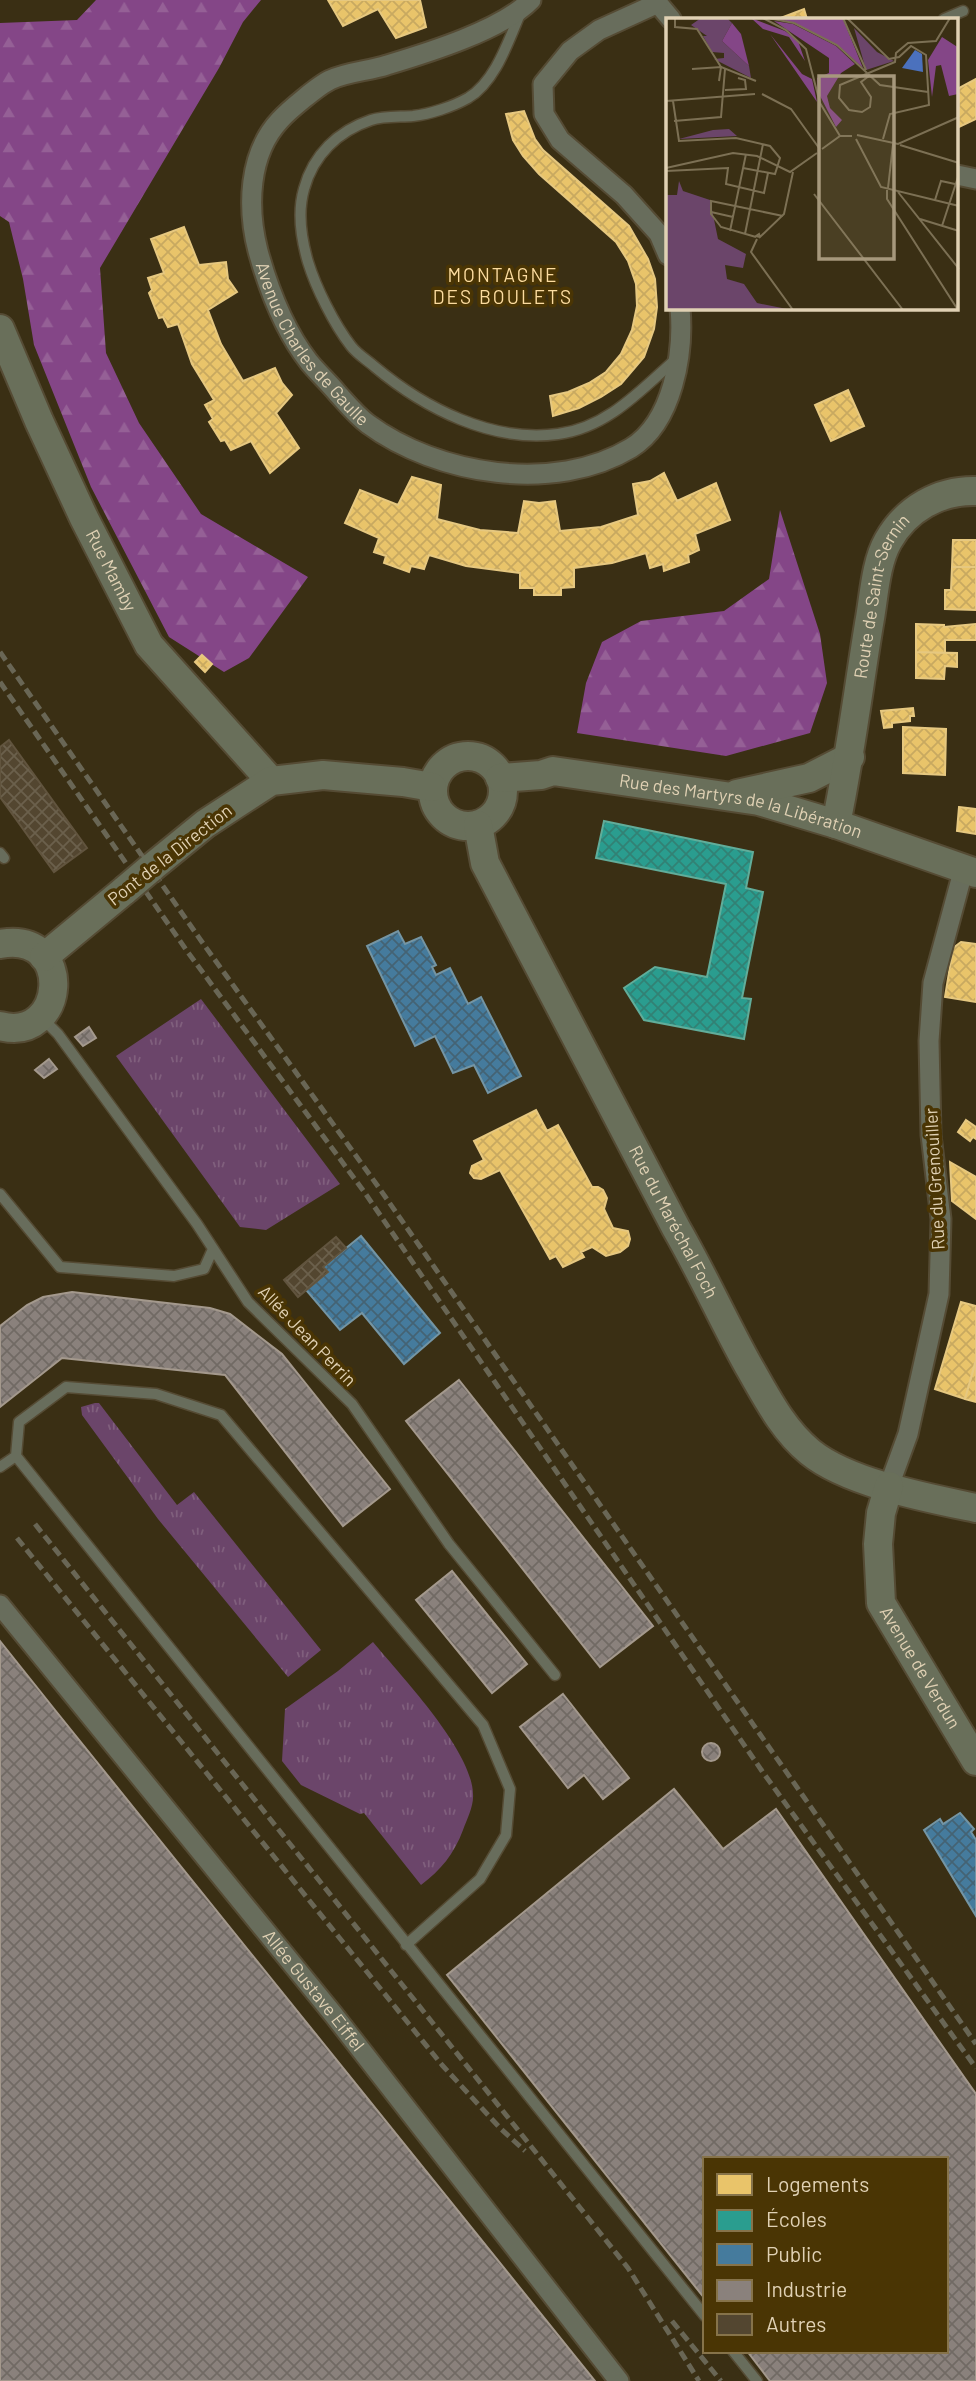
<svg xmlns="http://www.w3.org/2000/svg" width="976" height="2381" font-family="Barlow,sans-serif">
  <defs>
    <pattern id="grass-tufts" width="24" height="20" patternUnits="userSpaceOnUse" patternTransform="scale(1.75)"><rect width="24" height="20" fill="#6b456a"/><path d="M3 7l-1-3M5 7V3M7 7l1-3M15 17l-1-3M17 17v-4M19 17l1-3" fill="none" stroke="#805f7d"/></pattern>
    <pattern id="forest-firs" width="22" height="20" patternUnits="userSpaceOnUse" patternTransform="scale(1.75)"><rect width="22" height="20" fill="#844687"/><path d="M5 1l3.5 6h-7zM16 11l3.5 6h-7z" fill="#956096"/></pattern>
    <pattern id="homes-cross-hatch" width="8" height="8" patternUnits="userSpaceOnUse" patternTransform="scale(1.75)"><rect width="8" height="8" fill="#e9c46a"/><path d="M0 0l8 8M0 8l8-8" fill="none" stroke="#c8a960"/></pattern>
    <pattern id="schools-cross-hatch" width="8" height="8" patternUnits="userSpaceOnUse" patternTransform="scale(1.75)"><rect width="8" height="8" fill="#2a9d8f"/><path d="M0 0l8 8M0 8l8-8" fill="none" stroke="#328174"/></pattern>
    <pattern id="public-cross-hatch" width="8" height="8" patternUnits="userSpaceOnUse" patternTransform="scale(1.75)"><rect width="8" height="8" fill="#457b9d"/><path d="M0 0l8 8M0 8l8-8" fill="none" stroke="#446374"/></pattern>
    <pattern id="industry-cross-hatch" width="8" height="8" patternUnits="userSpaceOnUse" patternTransform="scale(1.75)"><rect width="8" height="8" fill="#8a817c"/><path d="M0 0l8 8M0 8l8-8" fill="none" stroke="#716a64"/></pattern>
    <pattern id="building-cross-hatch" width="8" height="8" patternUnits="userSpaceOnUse" patternTransform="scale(1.75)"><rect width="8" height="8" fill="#534630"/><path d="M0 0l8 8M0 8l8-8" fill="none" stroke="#6b604c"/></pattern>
  </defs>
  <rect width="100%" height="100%" fill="#3a2f14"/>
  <path fill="url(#grass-tufts)" d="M201 999 340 1184 266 1230 240 1227 116 1056Z
    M95 1403H99L177 1505 194 1492 321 1650 288 1677 158 1519 82 1415 81 1407Z
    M373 1642C401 1676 472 1750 473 1794 474 1806 467 1819 463 1830 454 1854 441 1870 421 1885L364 1813 360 1814 301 1785 282 1761 285 1709 338 1671Z"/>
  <path fill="url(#forest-firs)" d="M96 0H261L243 22 219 68 100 268 106 353 139 423 201 514 308 577 249 658 224 672 169 637 91 487 34 345 23 279 9 222 0 216V23L77 20Z
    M780 510 820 634 827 683 810 733 726 756 577 733 586 683 602 642 641 621 724 611 769 579Z"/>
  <path fill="url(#homes-cross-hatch)" stroke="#e6c880" stroke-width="2" d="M328 0H420L426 27 396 38 378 9 343 26Z
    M804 9 807 19H778Z
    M976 79V119L957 128V89Z
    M524 111 535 139 543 150 629 226 648 259 655 279 657 307 654 329 644 357 621 384 601 397 579 408 553 416 550 396 568 392 589 383 606 372 621 354 632 330 637 306 636 284 628 261 616 242 539 174 523 156 513 140 506 114Z
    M184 227 199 265 226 262 228 279 237 292 208 310 221 344 243 381 275 368 282 383 292 395 276 413 299 448 270 473 251 441 231 450 225 440 221 441 209 422 213 419 205 405 214 400 192 364 178 324 168 327 163 317 159 318 149 293 152 290 148 278 164 273 151 239Z
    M848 390 864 426 831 441 815 405Z
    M664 473 677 501 716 483 730 520 695 534 699 550 688 555 689 562 664 571 663 564 650 568 646 553 612 563 574 568V587L561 588V595H534V588H520V573L466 566 429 555 424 569 411 566 409 572 384 563 386 556 374 552 379 538 345 523 360 490 398 505 412 477 441 485 437 519 480 530 518 533 524 501 539 503 555 501 560 531 601 527 638 515 633 484 650 481Z
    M953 540H976V567H952Z
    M952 567H976V610L945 609V590H951Z
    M916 624 944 625V627L976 624V640H945V653L916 652Z
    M916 652 957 653V667L945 666 944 679 916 678Z
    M202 655 212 664 205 672 195 662Z
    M913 708 914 716H910V721L892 723V727L884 728 881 711Z
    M903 727 946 729 945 775 903 773Z
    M959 807 976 809V834L957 831Z
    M961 942 976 944V1002L945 997 953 948Z
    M536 1110 547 1131 558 1125 592 1187H598L603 1190 607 1198 604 1209 613 1228 628 1231 630 1239 628 1246 620 1252 606 1256 592 1247 581 1252 584 1257 563 1267 556 1256 550 1259 500 1170 481 1179 474 1178 470 1173 472 1166 484 1160 474 1141Z
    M966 1120 976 1127V1139L973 1137 970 1141 958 1132Z
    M950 1162 976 1177V1219L952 1201Z
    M961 1302 976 1306V1361L965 1399 935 1389Z
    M975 1363H976V1402L965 1399Z"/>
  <path fill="url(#schools-cross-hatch)" stroke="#61ad9a" stroke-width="2" d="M604 821 753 852 746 888 763 892 742 998 751 999 744 1039 644 1020 624 988 655 967 707 977 726 884 596 858Z"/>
  <path fill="url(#public-cross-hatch)" stroke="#7495a4" stroke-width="2" d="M398 931 405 944 421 937 436 965 432 967 436 975 450 968 468 1004 481 997 521 1076 488 1093 474 1065 453 1073 435 1036 415 1046 367 946Z
    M361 1236 440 1333 404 1364 362 1313 340 1330 306 1290 328 1272 323 1267Z
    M960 1813 974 1829 971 1832 976 1840V1916L924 1830 940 1819 943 1824Z"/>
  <path fill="url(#industry-cross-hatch)" stroke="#a4998d" stroke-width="2" d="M89 1027 96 1038 83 1046 75 1037Z
    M49 1059 57 1069 44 1078 35 1070Z
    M72 1292 210 1308 230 1314 282 1354 390 1489 343 1526 225 1375 62 1358 0 1407V1326L27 1305 43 1297Z
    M459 1380 653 1626 600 1667 406 1421Z
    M452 1571 527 1664 492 1693 416 1600Z
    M0 1641 55 1710 595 2381H0Z
    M563 1694 629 1778 603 1799 584 1775 568 1788 520 1727Z
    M702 1752a9 9 0 1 1 18 0a9 9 0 1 1-18 0Z
    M674 1789 723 1849 776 1809 976 2094V2381H770L747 2351H946V2159H705V2299L447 1975Z"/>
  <path fill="url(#building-cross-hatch)" stroke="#61543e" stroke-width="2" d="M9 740 87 848 54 872 0 797V747Z
    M336 1237 346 1248 323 1267 328 1272 298 1297 284 1280Z"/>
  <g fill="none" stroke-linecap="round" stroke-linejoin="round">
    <g stroke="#554b34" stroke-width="13">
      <path id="lane" d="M520 14C508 42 495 82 468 98 452 107 430 114 413 116 399 117 383 116 371 120 338 131 313 155 304 189 297 213 301 238 308 262 316 288 334 324 351 346 357 354 367 360 375 367 424 408 492 443 558 434 607 428 641 390 676 359
        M944 19 963 11
        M0 853 4 858
        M42 1018 58 1034 197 1224 248 1302 352 1404 449 1544 555 1675
        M0 1194 60 1267 174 1276 204 1269 213 1249
        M16 1456 19 1422 66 1387 156 1394 221 1415 483 1725 510 1789 506 1835 480 1879 406 1945
        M0 1467 16 1456 705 2316
        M733 2351 757 2381"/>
    </g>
    <g stroke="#554b34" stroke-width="23">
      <g id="street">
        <path id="s1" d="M531 0C502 30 427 53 387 65 369 71 346 72 330 80 319 85 288 111 280 120 248 154 247 208 258 251 269 291 284 330 309 362 318 373 329 383 338 394 347 404 357 416 368 424 437 475 555 494 631 448 673 422 684 353 680 308"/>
        <path d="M655 0 671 19"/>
        <path d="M658 3 599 30 570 51 543 84 544 114 560 140 624 195 659 234 668 255"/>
        <path d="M957 175 976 179"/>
        <path d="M889 1486 908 1434 939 1294 941 1219 931 1135 929 1041 933 983 964 868"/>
        <path id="s2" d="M0 1605 333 2014 619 2381"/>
      </g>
    </g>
    <g stroke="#554b34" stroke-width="32">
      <g id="secondary">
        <path id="s3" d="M0 329 39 421 84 518 149 645 271 781"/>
        <circle cx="468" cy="791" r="35"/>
        <path id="s4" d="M500 778 541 775 553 771 759 801 836 824 976 873"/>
        <path d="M737 794 809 778 850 757"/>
        <path id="s5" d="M836 824C850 757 858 691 869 624 874 598 875 564 888 541 906 509 939 490 976 491"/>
        <path id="s6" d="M478 825 485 863 676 1228C702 1273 723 1320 748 1365 766 1396 782 1429 810 1452 848 1483 928 1498 976 1508"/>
        <path d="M151 868 205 824 271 781 323 775 403 782 432 787"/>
        <path d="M0 944C76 930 66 1044 0 1026"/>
        <path d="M44 957 125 890"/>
        <path id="s7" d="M889 1486 881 1513 878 1544 881 1603 976 1761"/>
      </g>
    </g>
    <use href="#lane" stroke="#686d5c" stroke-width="10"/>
    <use href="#street" stroke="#686d5c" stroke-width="19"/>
    <use href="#secondary" stroke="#696f5a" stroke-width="28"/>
    <path stroke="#696655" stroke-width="5" stroke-dasharray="10 5" stroke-linecap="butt" d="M0 652 202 942 377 1185 976 2044
      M0 682 187 951 365 1193 762 1771 976 2068
      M35 1524 628 2268 699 2381
      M17 1538 442 2065 500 2128 525 2151
      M672 2321 721 2381"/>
    <g stroke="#554b34" stroke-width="32" stroke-linecap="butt">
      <path id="secondary-bridge" d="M125 890 151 868"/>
    </g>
    <use href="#secondary-bridge" stroke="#696f5a" stroke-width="28"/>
  </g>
  <g text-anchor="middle" stroke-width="7" stroke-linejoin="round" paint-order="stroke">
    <g font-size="18" fill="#e0d1b4" stroke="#4a3504">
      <text dy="6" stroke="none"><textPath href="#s1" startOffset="530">Avenue Charles de Gaulle</textPath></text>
      <text dy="6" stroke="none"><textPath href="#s3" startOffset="266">Rue Mamby</textPath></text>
      <text dy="6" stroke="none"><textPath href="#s5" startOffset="233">Route de Saint-Sernin</textPath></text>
      <text dy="6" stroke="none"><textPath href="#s4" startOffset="245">Rue des Martyrs de la Libération</textPath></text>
      <text transform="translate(170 855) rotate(-38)" y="6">Pont de la Direction</text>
      <text transform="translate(935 1179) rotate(-93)" y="6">Rue du Grenouiller</text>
      <text dy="6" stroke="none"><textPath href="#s6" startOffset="444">Rue du Maréchal Foch</textPath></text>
      <text transform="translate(307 1336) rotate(46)" y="6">Allée Jean Perrin</text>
      <text dy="6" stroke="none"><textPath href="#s7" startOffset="194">Avenue de Verdun</textPath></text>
      <text dy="6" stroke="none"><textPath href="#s2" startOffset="497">Allée Gustave Eiffel</textPath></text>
    </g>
    <g font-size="19" letter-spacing="2" fill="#fcdca0" stroke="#4a3504">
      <text x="503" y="282">MONTAGNE<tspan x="503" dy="22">DES BOULETS</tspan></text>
    </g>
  </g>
  <g transform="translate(666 18)">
    <rect width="292" height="292" fill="#3a2f14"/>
    <path d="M35 0H61L66 5 56 23 83 48 85 60 48 41 58 40V35L46 34 37 18H41L25 7ZM188 10 211 34 228 43 200 52ZM63 111 71 118 13 121 47 112Z" fill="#6b456a"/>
    <path d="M85 0 119 13 132 23 139 43 123 19 97 11ZM107 0 177 1 197 50 175 30 129 5ZM108 3 127 6 170 28 189 46 175 55 161 78 164 90 176 102 170 109 152 74 151 60 163 55V40ZM66 5 75 16 83 48 56 23ZM104 16 136 56 146 61 151 84ZM276 19 293 30 292 76 283 78 275 47 270 48 266 79 262 42Z" fill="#844687"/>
    <path d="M13 163 17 173 44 182 52 221 80 236 77 250 59 247 61 261 78 266 91 285 126 292H0V177H11Z" fill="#6b456a"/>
    <path d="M249 32 256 36 257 54 236 50Z" fill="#4b71bd"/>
    <path fill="none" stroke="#7c7054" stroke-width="2" d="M9 0V9L31 11 55 49 90 63M97 0 120 12 140 31 154 85 174 118M102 0 128 5 171 27 214 67 262 74M177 0 200 52M181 0 223 41 233 39 245 28 260 37 263 87 224 96 217 121M26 51 55 49 53 63M203 58 195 64 205 79 204 89 196 94 183 92 173 80 174 67 229 44 230 35 242 25 270 23 284 0M59 72 80 71 79 62 72 60M96 76 125 91 153 130M0 83 89 76M7 83 13 123 70 120 104 128 114 140 109 156 77 150M8 103 55 99 59 51M191 117 232 126 293 99M190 121 215 169 293 188M234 127 293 145M156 131 174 118H186M0 150 67 135 91 138 124 154 151 135M0 153 62 150 60 166 98 175 102 155M222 170 227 126M221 172V181L292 292M232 174 293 251M148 176 237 292M269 182 275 163 289 166M45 194 67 199M254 201 293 213M276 208 293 156M64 213 80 136M79 216 97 126M90 219 55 209 45 196V183L117 198M94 219 90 218 93 216 94 219 118 196 127 154M91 221 85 234 127 292"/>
    <path fill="#a6987c" fill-opacity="0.15" stroke="#a6987c" stroke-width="3.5" d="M153 58H228V241H153Z"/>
    <rect width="292" height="292" fill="none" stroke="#e0d1b4" stroke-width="3.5"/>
  </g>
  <rect x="703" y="2157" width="245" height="196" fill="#4a3504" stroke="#86734a" stroke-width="2"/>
  <rect x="717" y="2174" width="35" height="21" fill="#e9c46a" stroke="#86734a" stroke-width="2"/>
  <text x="766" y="2192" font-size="21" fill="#e0d1b4">Logements</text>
  <rect x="717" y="2210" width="35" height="21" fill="#2a9d8f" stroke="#86734a" stroke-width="2"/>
  <text x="766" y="2227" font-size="21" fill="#e0d1b4">Écoles</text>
  <rect x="717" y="2244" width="35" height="21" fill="#457b9d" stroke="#86734a" stroke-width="2"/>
  <text x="766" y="2262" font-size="21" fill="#e0d1b4">Public</text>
  <rect x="717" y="2280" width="35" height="21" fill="#8a817c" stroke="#86734a" stroke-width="2"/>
  <text x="766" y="2297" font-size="21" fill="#e0d1b4">Industrie</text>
  <rect x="717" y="2314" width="35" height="21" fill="#534630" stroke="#86734a" stroke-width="2"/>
  <text x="766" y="2332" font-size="21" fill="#e0d1b4">Autres</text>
</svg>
